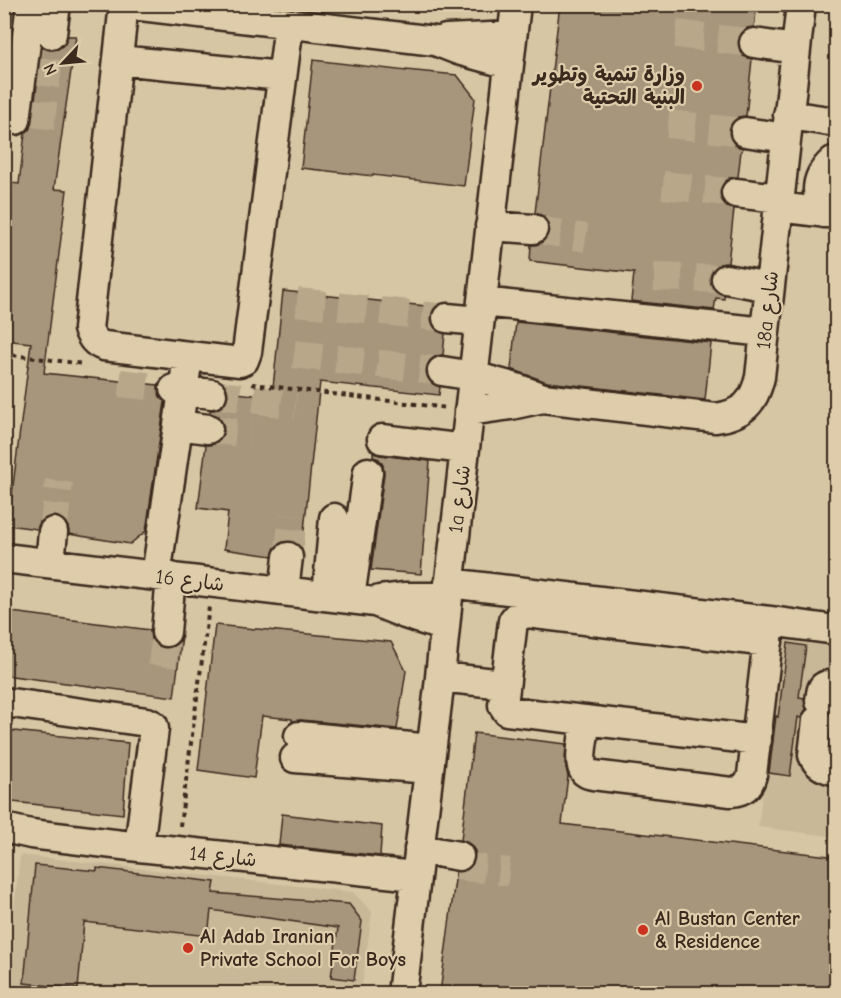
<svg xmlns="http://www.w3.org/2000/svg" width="841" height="998" font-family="'Comic Neue','Playpen Sans Arabic',sans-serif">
  <rect width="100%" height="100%" fill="#d7c6a4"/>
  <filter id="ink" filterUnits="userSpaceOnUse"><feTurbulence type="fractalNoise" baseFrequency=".0167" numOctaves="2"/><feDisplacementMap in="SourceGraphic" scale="12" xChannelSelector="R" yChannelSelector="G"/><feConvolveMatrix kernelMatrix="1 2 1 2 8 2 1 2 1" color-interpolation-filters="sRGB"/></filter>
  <g filter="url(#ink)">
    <path fill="#c9b898" d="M782 633 836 641V837L758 827Z
      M20 855 353 892 372 912 361 993 5 994Z"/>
    <path fill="#a7967b" stroke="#3b2a1e" stroke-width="1.5" d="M560 4H757L754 27 747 28 741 32 738 41 739 50 743 56 752 59 746 116 738 117 732 121 729 129 730 139 735 145 743 148 742 151H741L738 177 729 178 723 183 720 191 721 200 727 207 734 209 728 263 720 264 714 268 710 275V284L715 291 724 295V299L716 298 714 310 631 301 634 273 530 261 531 245 541 244 547 238 549 231 548 221 543 216 535 213Z
      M68 36H76L54 189 67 190 44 373 158 385 159 395 165 402 146 531 130 544 69 534 68 525 62 518 55 516 46 517 40 522 37 529 8 525 31 343 4 340V182L19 184 25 133 29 130 32 122 42 47 49 50 58 49 65 44Z
      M313 60 406 71V70L457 75 475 98 464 186 373 175V176L301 168Z
      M283 291 435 307 431 316 432 324 437 331 445 334 443 355 436 356 430 360 426 369 427 377 431 383 440 387 439 395 320 382 302 549 297 544 291 541 282 542 275 548 272 556 224 549 228 512 198 508 206 445 214 444 221 439 224 431 223 422 218 416 210 413V410L218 409 225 404 228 397V392L272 397Z
      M516 322 711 343 705 400 547 382 511 369Z
      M373 453 380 455 430 461 421 574 371 570 384 474 383 465 379 459 373 457Z
      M4 611 150 630 151 639 156 645 164 648 173 647 179 642 182 636 174 697 4 675Z
      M215 625 391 642 406 671 397 729 301 720 292 721V719L262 716 254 778 198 770Z
      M788 643 806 646 799 697 804 698 806 709 801 718 798 717 790 776 769 773 776 716 778 717Z
      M4 730 128 743 123 814 4 801Z
      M474 733 566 744 565 763 568 776 562 824 837 857V993H440L456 872 465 871 471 867 475 858V851L470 844 461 840Z
      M282 814 382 826 380 856 279 845Z
      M35 865 97 871V868L215 882 213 893 349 904 362 921 354 980 331 977 338 928 211 910 208 936 84 922 78 989 24 983Z"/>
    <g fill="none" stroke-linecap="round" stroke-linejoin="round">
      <path stroke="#b8a789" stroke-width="28" stroke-dasharray="28 14" stroke-linecap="butt" d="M676 34 754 43
        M668 124 745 132
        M40 128 52 34
        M663 185 736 193
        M533 229 586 238
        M654 277 726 279
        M297 302 447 318
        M294 354 442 371
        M120 383 174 389
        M212 394 296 405
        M208 429 250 434
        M53 532 59 481
        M288 557 293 515
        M162 666 166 632
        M457 866 509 872"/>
      <g stroke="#3b2a1e" stroke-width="33">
        <path id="minor" d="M124 4 88 329C92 338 95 343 104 346L240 362 244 360 247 352 289 24
          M124 4 435 41 458 50 509 64
          M52 34 56 4
          M446 39 512 36
          M754 43 796 49
          M118 60 282 76
          M788 115 836 122
          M16 120 31 4
          M745 132 786 138
          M736 193 779 198
          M778 207 836 214
          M824 213C814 192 816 176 833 161
          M490 226 533 229
          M726 279 769 287
          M482 302 765 332
          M447 318 479 321
          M442 371 473 376 513 387 543 398 716 418C743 414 754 403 760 377L801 4
          M174 389 212 394
          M469 411 511 405 543 398
          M178 425 208 429
          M382 439 465 449
          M4 558 375 602 405 614 445 627
          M50 563 53 532
          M156 576 188 357
          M449 583 770 621 836 630
          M284 590 288 557
          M327 595 334 518
          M350 598 368 472
          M380 600 405 597H448
          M166 632 171 577
          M440 677 504 684
          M820 701C822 687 821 684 836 685
          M4 702 147 722 153 725 154 729 139 847
          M586 720C585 731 577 763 584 771 587 774 589 774 593 775L731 792C743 791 749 787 752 775L770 622
          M817 721 813 755C817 766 826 768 836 771
          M299 736 431 749
          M757 740 507 711 503 705 513 621 516 617 527 613 768 642
          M295 758 429 769
          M4 828 31 834 139 847 415 876
          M419 849 459 856
          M402 994 439 687 448 597 516 4"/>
      </g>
      <path stroke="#3b2a1e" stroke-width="4" stroke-dasharray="4.5 4.5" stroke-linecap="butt" d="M4 354 84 364
        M252 384 447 408
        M180 826 209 607"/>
      <use href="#minor" stroke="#deccaa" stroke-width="28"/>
    </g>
  </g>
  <g fill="#c8321e" stroke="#deccaa" stroke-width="2">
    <circle cx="697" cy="86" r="6"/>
    <circle cx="643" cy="930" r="6"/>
    <circle cx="188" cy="948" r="6"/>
  </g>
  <g text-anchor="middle" stroke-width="4.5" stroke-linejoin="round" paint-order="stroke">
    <g font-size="20" font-weight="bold" fill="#3b2a1e" stroke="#deccaa" text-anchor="start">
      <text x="685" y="81" text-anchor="end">وزارة تنمية وتطوير<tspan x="685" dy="23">البنية التحتية</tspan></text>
      <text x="655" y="925">Al Bustan Center<tspan x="655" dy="23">&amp; Residence</tspan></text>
      <text x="200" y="943">Al Adab Iranian<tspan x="200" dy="23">Private School For Boys</tspan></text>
    </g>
    <g font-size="20" fill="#3b2a1e" stroke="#deccaa">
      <text transform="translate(767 310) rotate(-84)" y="7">18a شارع</text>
      <text transform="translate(459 499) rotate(-83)" y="7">1a شارع</text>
      <text transform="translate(190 580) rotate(7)" y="7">شارع 16</text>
      <text transform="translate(223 856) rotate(6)" y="7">شارع 14</text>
    </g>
  </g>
  <rect width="841" height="998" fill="none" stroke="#deccaa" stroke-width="24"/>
  <rect x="12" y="12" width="817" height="974" fill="none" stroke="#3b2a1e" stroke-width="2" filter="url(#ink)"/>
  <g transform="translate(63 63) rotate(244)" stroke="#deccaa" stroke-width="4.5" paint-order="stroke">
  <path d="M0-4.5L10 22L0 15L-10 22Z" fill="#3b2a1e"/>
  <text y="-9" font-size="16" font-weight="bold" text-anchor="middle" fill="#3b2a1e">N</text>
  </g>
</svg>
